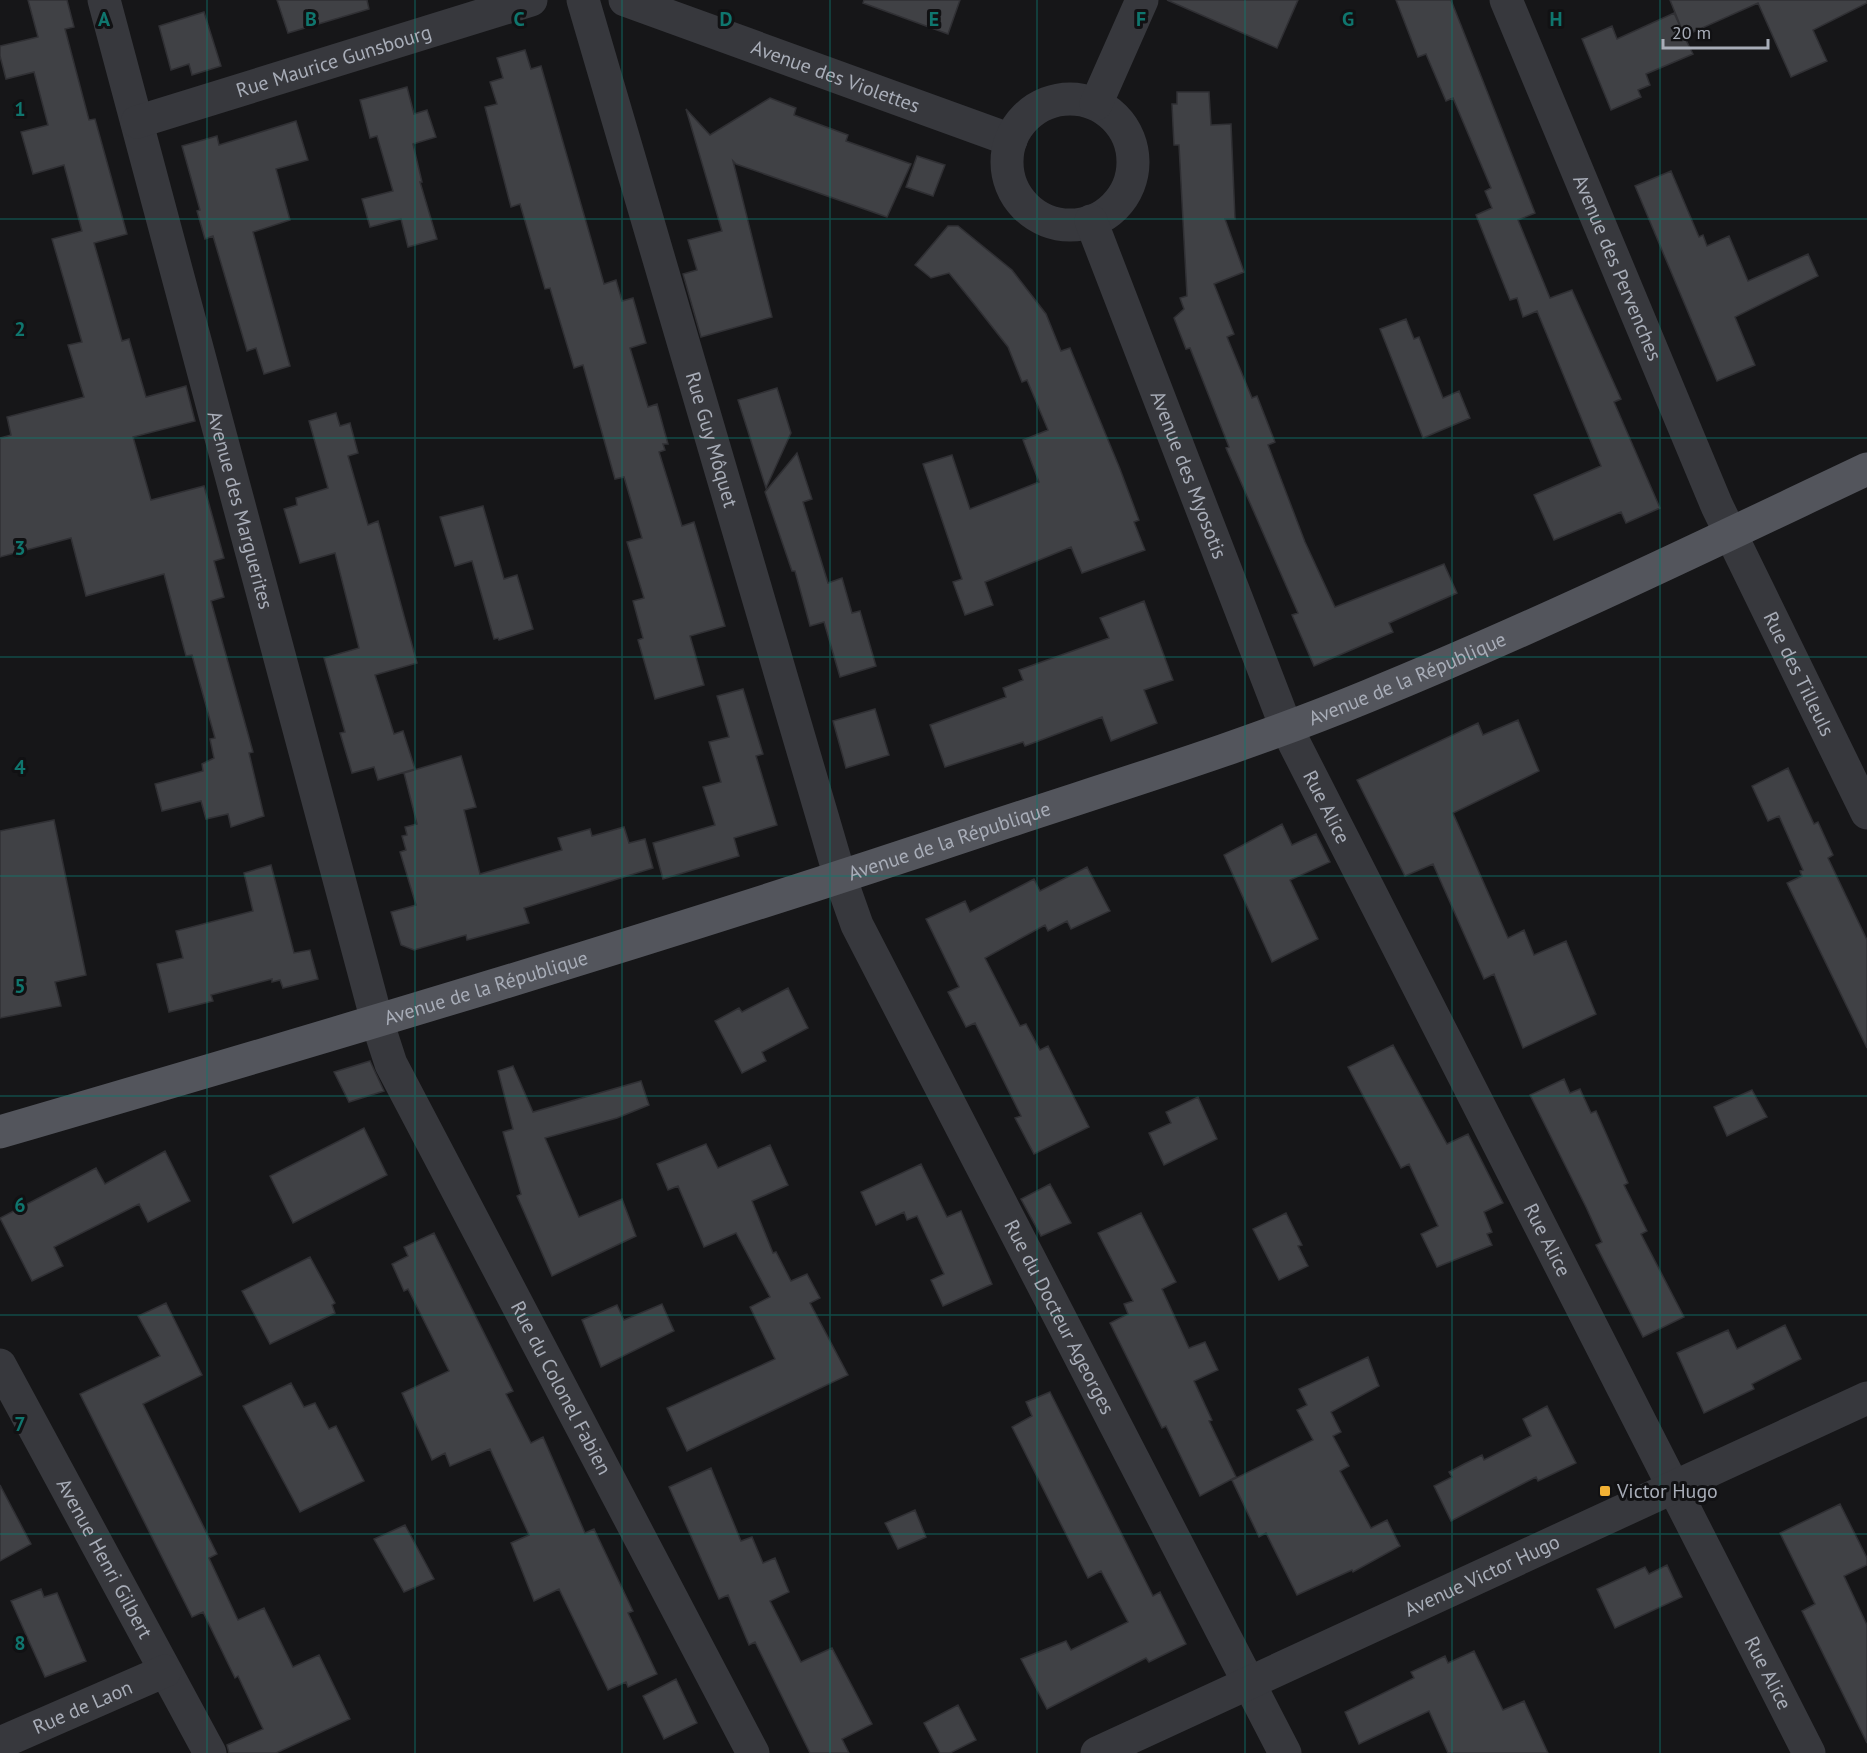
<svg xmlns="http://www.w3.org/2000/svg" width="1867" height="1753" font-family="'PT Sans',sans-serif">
  <rect width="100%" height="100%" fill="#161618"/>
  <path fill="#404145" stroke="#303034" stroke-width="1.5" d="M28 0H67L74 27 65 29 89 120 95 119 127 234 94 243 122 341 129 339 146 397 186 386 195 421 133 437 151 500 204 486 224 558 214 561 224 597 211 601 253 752 249 753 264 816 231 827 228 814 206 819 201 801 162 811 155 784 203 771 202 764 214 758 210 739 215 738 192 655 186 656 164 574 86 596 71 538 0 557V438L11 435 7 417 84 397 68 345 82 342 52 239 82 231 64 165 33 174 21 132 48 125 34 72 6 79 0 56V46L38 37Z
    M277 0H367L369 9 288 33Z
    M864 0H960L948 34 863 3Z
    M1167 0H1298L1277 48Z
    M1396 0H1451L1535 213 1518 220 1550 298 1572 290 1621 399 1614 402 1660 508 1626 523 1621 512 1554 540 1534 495 1601 466 1537 311 1523 317 1517 298 1510 300 1476 215 1492 208 1485 191 1491 188 1453 98 1446 101 1426 54 1418 57Z
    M1670 0H1867V3L1813 30 1827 61 1791 77 1758 3 1684 36 1693 54 1646 74 1650 85 1638 90 1641 97 1611 110 1582 39 1612 26 1617 39 1674 13 1684 35Z
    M204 12 221 66 192 75 189 64 171 70 159 26Z
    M525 50 531 69 541 66 604 284 616 280 622 301 633 298 646 343 630 348 648 407 657 404 668 444H663L665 450 659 452 682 526 694 522 725 626 690 636 704 685 655 699 638 640 643 638 633 601 644 598 627 542 642 538 624 477 615 479 583 365 574 368 550 288 545 289 520 204 511 207 485 107 497 104 490 82 503 78 497 58Z
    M407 87 414 114 427 110 436 137 413 144 422 182H420L437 239 408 247 401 219 370 227 362 199 393 191 377 136 370 138 360 100Z
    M1177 92H1209L1211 125 1231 124 1235 219H1225L1244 272 1214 284 1234 334 1227 337 1252 398 1257 396 1275 442 1268 445 1305 542 1335 607 1444 564 1457 593 1389 623 1393 632 1314 666 1292 615 1298 613 1226 448 1229 447 1190 348 1186 349 1174 318 1184 309 1180 298 1187 296 1179 145H1174L1173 126 1172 104H1177Z
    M770 98 796 108 794 115 848 135 846 141 911 164 887 217 736 164 733 161 772 317 701 337 683 274 697 270 688 240 722 231 686 109 710 135Z
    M296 121 308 160 276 169 290 220 253 232 290 366 264 374 256 348 247 351 213 236 205 239 197 211 200 210 182 146 217 136 219 145Z
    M917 156 945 165 933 196 906 187Z
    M1671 171 1699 237 1703 235 1707 246 1729 236 1748 281 1808 254 1818 276 1735 317 1755 365 1717 381 1635 186Z
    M948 226H958L1012 270 1046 314 1061 351 1070 348 1120 469 1139 520 1134 522 1145 550 1082 573 1071 547 985 582 993 605 965 615 953 582 962 579 923 464 952 455 970 509 1039 482 1023 440 1048 430 1027 380 1022 382 1008 347 975 305 949 273 931 278 915 265Z
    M1406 319 1414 339 1419 337 1443 398 1459 391 1470 418 1423 438 1380 329Z
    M777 388 791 433 766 488 738 400Z
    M336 413 340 426 350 423 358 453 348 456 368 525 378 521 417 663 375 675 394 734 403 731 415 769 378 780 374 767 352 773 340 733 345 732 324 658 359 648 335 553 300 563 284 509 297 505 296 498 328 488 309 421Z
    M797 453 812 499 803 502 828 583 842 578 852 613 860 611 876 666 840 677 824 622 810 626 795 571H792L765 492Z
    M483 506 504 579 517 575 533 629 499 640 498 638 494 639 472 561 455 566 440 517Z
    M1144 601 1173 680 1144 690 1157 723 1111 741 1102 717 1025 746 1023 742 945 767 930 725 1006 697 1003 688 1023 680 1019 670 1109 638 1100 618Z
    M743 689 763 754 756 756 777 825 734 838 739 856 663 879 653 843 715 825 703 787 721 782 709 742 729 737 717 696Z
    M875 709 889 755 846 768 833 721Z
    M1518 720 1539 771 1453 813 1508 938 1524 930 1534 955 1566 941 1596 1014 1523 1048 1494 974 1484 979 1433 864 1405 876 1357 780 1478 723 1483 735Z
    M461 756 476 807 464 810 480 874 562 850 558 838 590 829 592 836 624 827 629 843 645 839 653 868 524 908 529 923 467 940 466 935 414 950 401 945 391 912 416 905 400 852 406 850 402 836 407 835 405 827 417 824 404 773Z
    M1788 768 1814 824 1818 822 1833 855 1828 858 1867 940V1048L1787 883 1802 876 1800 871 1803 870 1779 816 1768 821 1752 786Z
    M54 820 86 975 55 982 61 1006 0 1018V831Z
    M1282 824 1292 845 1316 834 1330 862 1290 880 1318 939 1272 962 1224 855Z
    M271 865 294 953 310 950 318 979 283 988 280 980 272 982V979L211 995 213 1001 169 1012 157 964 183 958 176 931 253 911 244 873Z
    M1087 867 1110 911 1071 929 1067 921 1048 931 1045 925 985 958 1020 1026 1026 1024 1040 1050 1048 1046 1089 1127 1034 1154 1015 1118 1021 1116 975 1023 966 1027 948 992 959 987 926 919 965 901 970 912 1034 879 1040 891Z
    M788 988 808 1028 762 1052 766 1061 742 1073 715 1021 739 1008 742 1012Z
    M1393 1045 1447 1144 1468 1134 1503 1203 1484 1212 1492 1232 1487 1234 1492 1245 1437 1267 1421 1234 1438 1226 1409 1164 1401 1168 1348 1067Z
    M370 1061 384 1091 349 1102 334 1072Z
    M513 1066 533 1112 641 1081 649 1105 617 1118 545 1138 579 1217 622 1199 636 1236 552 1276 517 1196 521 1194 503 1132 513 1129 498 1071Z
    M1564 1079 1570 1093 1580 1089 1591 1113 1596 1111 1628 1183 1624 1185 1647 1231 1641 1234 1684 1317 1643 1337 1596 1245 1602 1242 1586 1207 1530 1095Z
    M1752 1090 1767 1117 1727 1136 1714 1107Z
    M1198 1097 1217 1139 1164 1165 1149 1133 1171 1123 1166 1112Z
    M364 1128 387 1175 293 1223 270 1176Z
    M706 1144 718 1168 770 1145 788 1185 752 1201 773 1253 776 1252 791 1281 807 1274 820 1298 810 1303 848 1375 687 1451 667 1408 775 1359 750 1307 770 1297 736 1233 704 1247 678 1186 668 1190 657 1164Z
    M165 1151 190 1201 148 1222 139 1204 54 1247 63 1266 32 1281 0 1218 96 1168 105 1184Z
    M921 1164 947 1217 961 1211 992 1284 943 1306 931 1280 944 1274 917 1216 907 1220 904 1212 876 1225 861 1192Z
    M1050 1184 1071 1223 1041 1236 1021 1199Z
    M1141 1213 1176 1282 1162 1289 1189 1348 1205 1342 1218 1370 1194 1381 1212 1420 1209 1421 1236 1477 1200 1496 1166 1426 1162 1428 1110 1323 1128 1314 1124 1304 1133 1301 1098 1233Z
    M1286 1213 1302 1245 1298 1246 1308 1266 1279 1280 1253 1229Z
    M434 1233 513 1391 506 1394 531 1443 543 1437 585 1533 594 1529 633 1611 628 1613 657 1674 628 1687 626 1682 608 1690 559 1589 534 1601 511 1543 529 1535 490 1449 450 1466 445 1453 432 1460 402 1393 449 1371 408 1289 404 1291 392 1264 408 1256 404 1247Z
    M310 1257 335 1303 332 1305 335 1313 270 1344 242 1291Z
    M166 1303 202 1375 143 1404 217 1554 209 1558 238 1620 264 1608 293 1667 319 1655 350 1719 276 1753H229L227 1745 263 1729 238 1676 235 1678 203 1612 192 1617 80 1394 160 1356 138 1316Z
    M662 1304 674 1331 601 1367 582 1320 617 1305 624 1320Z
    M1785 1325 1801 1359 1752 1384 1754 1389 1704 1413 1677 1353 1728 1330 1737 1349Z
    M1368 1357 1379 1386 1331 1412 1341 1432 1333 1436 1349 1466 1340 1471 1371 1528 1387 1520 1400 1546 1353 1572 1352 1570 1297 1595 1266 1533 1259 1537 1232 1480 1313 1440 1297 1410 1307 1405 1299 1389Z
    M291 1383 304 1407 315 1403 329 1429 336 1426 364 1481 300 1512 243 1406Z
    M1050 1392 1153 1596 1160 1592 1186 1644 1149 1662 1146 1658 1047 1709 1021 1659 1066 1641 1071 1650 1128 1622 1101 1571 1088 1578 1012 1427 1032 1416 1026 1402Z
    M1547 1406 1576 1463 1538 1481 1536 1477 1451 1521 1434 1486 1452 1477 1449 1472 1464 1464 1482 1455 1484 1460 1531 1436 1523 1419Z
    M711 1468 741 1541 752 1537 763 1563 775 1558 789 1592 770 1601 801 1662 832 1648 872 1724 842 1739 849 1753H810L755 1642 749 1645 728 1595 719 1599 669 1487Z
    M0 1485 31 1544 0 1561Z
    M1840 1504 1867 1558V1565L1844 1576 1867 1625V1743L1802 1611 1815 1604 1780 1533Z
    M915 1510 926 1537 898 1549 885 1523Z
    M405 1525 434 1579 404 1592 374 1539Z
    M1667 1565 1682 1597 1615 1628 1597 1589 1645 1567 1649 1574Z
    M41 1589 44 1597 57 1593 86 1661 45 1677 11 1601Z
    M1474 1651 1503 1710 1524 1701 1548 1753H1448L1429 1711 1359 1744 1345 1712 1414 1678 1411 1672 1445 1656 1448 1663Z
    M676 1679 697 1723 664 1739 643 1696Z
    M958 1705 976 1740 950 1753H940L924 1723Z"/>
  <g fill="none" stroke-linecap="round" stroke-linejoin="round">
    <g stroke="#37383d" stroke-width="33">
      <path id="s1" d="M104 0 377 1021 391 1064 753 1753"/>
      <path id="s2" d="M583 0 840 877 857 925 1285 1753"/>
      <path id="s3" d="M625 0 1011 140"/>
      <path id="s4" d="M1506 0 1717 506 1867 813"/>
      <circle cx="1070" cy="162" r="63"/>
      <path d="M1096 104 1142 0"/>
      <path id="s5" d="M137 122 531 0"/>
      <path id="s6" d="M1091 221 1286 727 1809 1753"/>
      <path id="s7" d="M0 1365 210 1753"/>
      <path id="s8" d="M0 1743 165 1671"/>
      <path id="s9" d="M1097 1753 1867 1398"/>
    </g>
    <path stroke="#53555c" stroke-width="33" id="s10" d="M0 1132C329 1036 657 939 982 830 1111 787 1242 748 1368 696 1537 627 1702 547 1867 469"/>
  </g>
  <path fill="none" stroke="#0f766e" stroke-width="1.5" stroke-opacity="0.55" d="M207 0V1753M415 0V1753M622 0V1753M830 0V1753M1037 0V1753M1245 0V1753M1452 0V1753M1660 0V1753M0 219H1867M0 438H1867M0 657H1867M0 876H1867M0 1096H1867M0 1315H1867M0 1534H1867"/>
  <rect fill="#f2b134" stroke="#111113" stroke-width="2" x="1599" y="1485" width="12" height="12" rx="3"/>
  <g text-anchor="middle" stroke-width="6" stroke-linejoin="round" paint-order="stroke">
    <g font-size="20" fill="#a8adb8" stroke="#111113">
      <text dy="7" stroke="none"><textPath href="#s5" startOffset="206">Rue Maurice Gunsbourg</textPath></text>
      <text dy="7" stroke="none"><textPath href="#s3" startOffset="224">Avenue des Violettes</textPath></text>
      <text dy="7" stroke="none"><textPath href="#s4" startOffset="290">Avenue des Pervenches</textPath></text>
      <text dy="7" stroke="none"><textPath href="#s2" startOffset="458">Rue Guy Môquet</textPath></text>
      <text dy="7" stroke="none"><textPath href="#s6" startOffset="272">Avenue des Myosotis</textPath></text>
      <text dy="7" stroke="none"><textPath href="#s1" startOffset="528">Avenue des Marguerites</textPath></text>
      <text dy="7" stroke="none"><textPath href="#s4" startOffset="735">Rue des Tilleuls</textPath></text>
      <text dy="7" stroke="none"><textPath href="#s10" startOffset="1479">Avenue de la République</textPath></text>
      <text dy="7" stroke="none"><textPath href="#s6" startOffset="632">Rue Alice</textPath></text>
      <text dy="7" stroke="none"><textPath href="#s10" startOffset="993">Avenue de la République</textPath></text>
      <text dy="7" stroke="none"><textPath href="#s10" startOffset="507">Avenue de la République</textPath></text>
      <text dy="7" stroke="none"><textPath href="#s6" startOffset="1118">Rue Alice</textPath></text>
      <text dy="7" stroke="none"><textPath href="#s2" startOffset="1406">Rue du Docteur Ageorges</textPath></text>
      <text dy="7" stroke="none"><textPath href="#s1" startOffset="1468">Rue du Colonel Fabien</textPath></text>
      <text dy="7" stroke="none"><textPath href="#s7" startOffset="220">Avenue Henri Gilbert</textPath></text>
      <text dy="7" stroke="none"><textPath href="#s9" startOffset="424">Avenue Victor Hugo</textPath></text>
      <text dy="7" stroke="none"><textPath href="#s6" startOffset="1604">Rue Alice</textPath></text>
      <text dy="7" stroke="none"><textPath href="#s8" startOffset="90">Rue de Laon</textPath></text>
    </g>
    <g font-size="20" fill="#a8adb8" stroke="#111113" text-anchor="start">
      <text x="1617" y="1498">Victor Hugo</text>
    </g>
  </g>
  <g font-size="20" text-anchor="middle" font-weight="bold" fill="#0f766e" stroke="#111113" stroke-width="6" stroke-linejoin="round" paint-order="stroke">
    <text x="104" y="26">A</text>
    <text x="311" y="26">B</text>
    <text x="519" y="26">C</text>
    <text x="726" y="26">D</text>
    <text x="934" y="26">E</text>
    <text x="1141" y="26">F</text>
    <text x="1348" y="26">G</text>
    <text x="1556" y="26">H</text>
    <text x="20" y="116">1</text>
    <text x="20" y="336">2</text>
    <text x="20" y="555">3</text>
    <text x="20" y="774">4</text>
    <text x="20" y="993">5</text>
    <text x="20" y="1212">6</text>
    <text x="20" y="1431">7</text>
    <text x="20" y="1650">8</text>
  </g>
  <path d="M1663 39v9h105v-9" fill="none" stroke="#a8adb8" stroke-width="3"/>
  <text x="1672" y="39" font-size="18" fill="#a8adb8" stroke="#111113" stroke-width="4.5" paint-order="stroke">20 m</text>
</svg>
